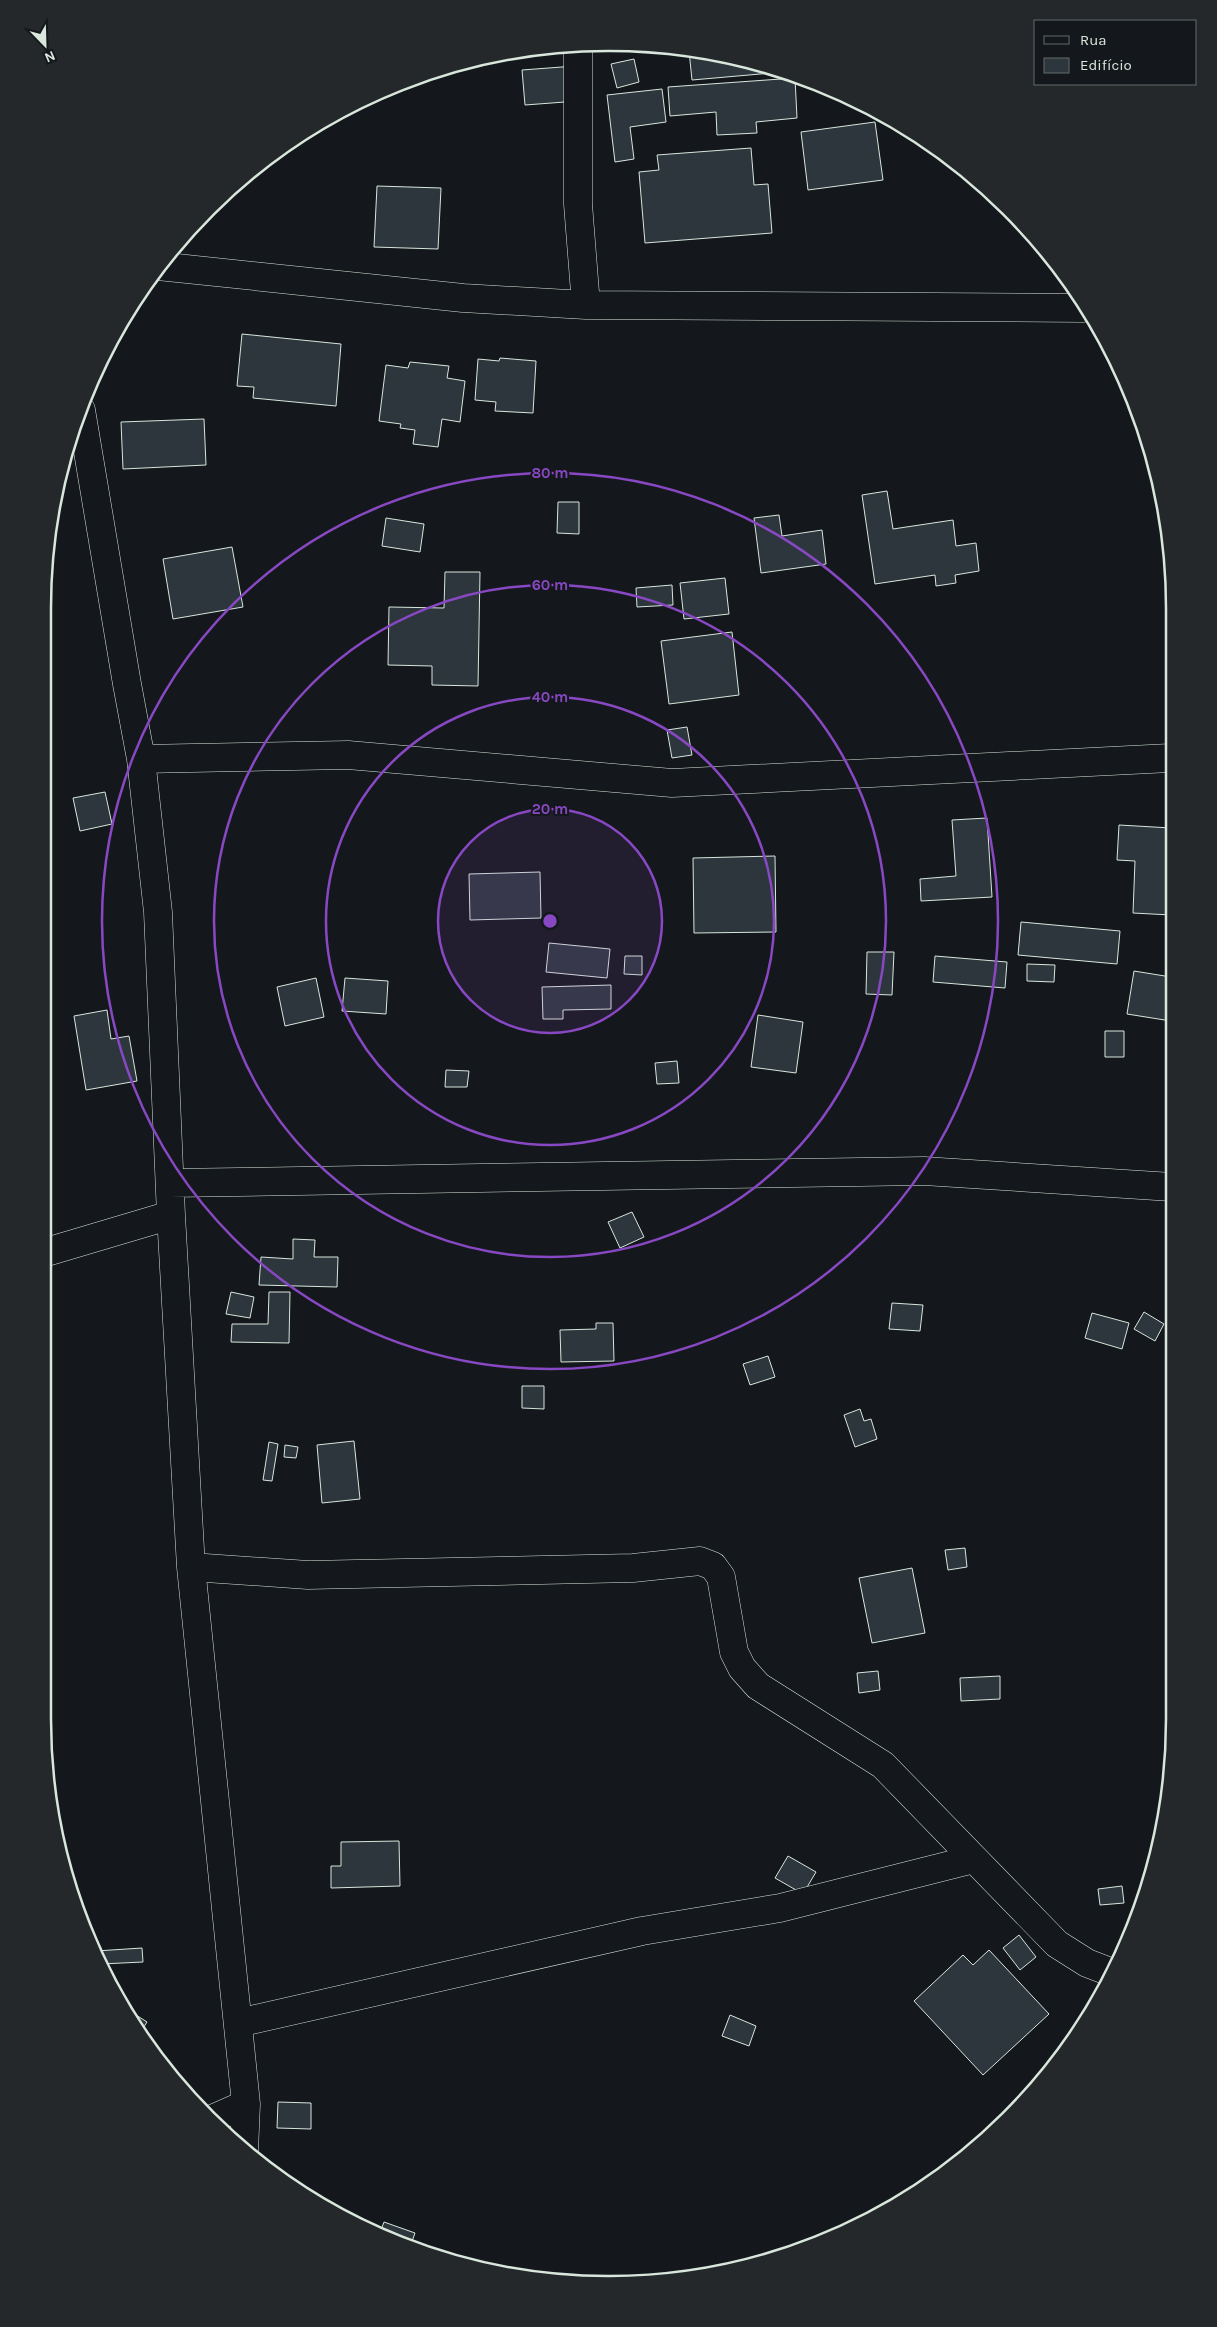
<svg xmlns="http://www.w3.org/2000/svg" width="1217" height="2327" font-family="Karla,sans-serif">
  <rect width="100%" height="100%" fill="#14181c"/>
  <path fill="#2c363c" stroke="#d8e6dc" d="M689 51 755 62 783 72 692 80Z
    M634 59 639 82 617 88 611 64Z
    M575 66 578 101 525 105 522 70Z
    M795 78 797 118 756 122 757 133 717 135 716 112 670 116 668 87Z
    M662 89 666 122 630 127 634 159 615 162 607 95Z
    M875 122 883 180 808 190 801 132Z
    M751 148 754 185 768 184 772 233 645 243 639 172 659 170 657 155Z
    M377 186 441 188 438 249 374 247Z
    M242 334 341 344 336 406 253 398 254 387 237 386Z
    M500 358 536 361 533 413 495 411 496 402 475 400 478 359 499 361Z
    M410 362 449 366 447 378 465 381 460 422 442 419 438 447 413 444 415 430 400 428 401 424 379 421 386 365 408 368Z
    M204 419 206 465 123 469 121 422Z
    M887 491 893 529 953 520 956 546 976 543 979 571 955 575 956 583 936 586 935 575 875 584 862 495Z
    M558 502H579V534L557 533Z
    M779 515 782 536 822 530 826 564 761 573 754 518Z
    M386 518 424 524 420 552 382 546Z
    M232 547 243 607 173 619 163 559Z
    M445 572H480L478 686 432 685V666L388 665 389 607 444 608Z
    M725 578 729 614 684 619 680 583Z
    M672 585 673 605 637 607 636 588Z
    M732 632 739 695 669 704 661 641Z
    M687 727 692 755 672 758 667 730Z
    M105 792 112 824 80 831 73 798Z
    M43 806 51 829 43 831Z
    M987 818 992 897 921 901 920 879 956 876 952 820Z
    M1119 825 1171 828V915L1133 913 1135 861 1117 860Z
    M775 856 776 932 694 933 693 858Z
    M540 872 541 918 470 920 469 874Z
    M1021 922 1120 931 1117 964 1018 955Z
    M549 943 610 949 607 978 546 972Z
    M867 952H894L892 995 866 994Z
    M625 956H642V975L624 974Z
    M935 956 1007 962 1005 988 933 982Z
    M1027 964 1055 965 1054 982 1027 981Z
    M1134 971 1171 977V1021L1127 1014Z
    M316 978 324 1017 285 1026 277 987Z
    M345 978 388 981 386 1014 342 1011Z
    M611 985V1009L563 1010V1019H543L542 987Z
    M107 1010 111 1039 129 1036 137 1081 86 1090 74 1016Z
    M758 1015 803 1022 796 1073 751 1067Z
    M1105 1031H1124V1057H1105Z
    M677 1061 679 1083 657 1084 655 1063Z
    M446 1070 469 1071 467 1087H445Z
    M632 1212 644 1237 620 1248 608 1222Z
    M293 1239 315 1240 314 1257H338L337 1287 259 1285 261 1257 293 1259Z
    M231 1292 254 1297 250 1318 226 1314Z
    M269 1292H290L289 1343 231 1342 232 1324H268Z
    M892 1303 923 1305 920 1331 889 1329Z
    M1144 1312 1164 1324 1155 1341 1134 1329Z
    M1092 1313 1129 1323 1122 1349 1085 1338Z
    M596 1323H613L614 1361 561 1362 560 1330 596 1329Z
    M768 1356 775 1377 750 1385 743 1364Z
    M522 1386H544V1409L522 1408Z
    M860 1409 864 1421 871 1419 877 1439 855 1447 844 1415Z
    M354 1441 360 1499 322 1503 317 1445Z
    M269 1442 278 1444 272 1481 263 1480Z
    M285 1445 298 1447 296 1458 284 1457Z
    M965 1548 967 1567 948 1570 945 1550Z
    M912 1568 925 1633 872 1643 859 1578Z
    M878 1671 880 1690 859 1693 857 1673Z
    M1000 1676V1699L961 1701 960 1678Z
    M399 1841 400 1886 331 1888V1866H341V1842Z
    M788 1856 816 1872 803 1894 775 1878Z
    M1122 1886 1124 1903 1100 1905 1098 1889Z
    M1019 1935 1036 1957 1020 1970 1003 1948Z
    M142 1948 143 1962 101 1964 96 1951Z
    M989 1950 1049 2014 983 2075 914 2001 963 1955 973 1965Z
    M122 2006 147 2022 140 2033Z
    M730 2015 756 2026 749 2046 722 2036Z
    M278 2102 311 2103V2129L277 2128Z
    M384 2222 415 2233 410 2247 379 2235Z"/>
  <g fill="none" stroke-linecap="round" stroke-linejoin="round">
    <g stroke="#d8e6dc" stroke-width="29">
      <path id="minor" d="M158 266 463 298 586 305 578 204V46
        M586 305 1083 308
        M81 410 127 684 141 759 158 912 171 1215 191 1567 246 2104 244 2151
        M141 759 348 755 672 783 1170 758
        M170 1183 924 1171 1172 1187
        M43 1253 171 1215
        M191 1567 308 1575 633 1568 700 1561 713 1566 721 1577 734 1652 742 1668 758 1686 883 1765 1057 1944 1087 1963 1113 1973
        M238 2023 642 1931 780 1908 974 1859
        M212 2119 246 2104"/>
    </g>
    <use href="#minor" stroke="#14181c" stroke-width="28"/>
  </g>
  <circle cx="550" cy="921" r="112" fill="#8948c3" fill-opacity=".12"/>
  <g fill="none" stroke="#8948c3" stroke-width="2.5">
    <circle cx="550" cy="921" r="112"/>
    <circle cx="550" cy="921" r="224"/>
    <circle cx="550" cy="921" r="336"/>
    <circle cx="550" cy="921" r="448"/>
  </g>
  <path d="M0 0H1217V2327H0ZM608 51H609A557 557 0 0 1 1166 608V1719A557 557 0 0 1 609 2276H608A557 557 0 0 1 51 1719V608A557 557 0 0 1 608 51Z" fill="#24282b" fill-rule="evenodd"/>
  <path fill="none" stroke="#d8e6dc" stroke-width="2.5" d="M608 51H609A557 557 0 0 1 1166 608V1719A557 557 0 0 1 609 2276H608A557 557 0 0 1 51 1719V608A557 557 0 0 1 608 51Z"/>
  <circle cx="550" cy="921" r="8" fill="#8948c3" stroke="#14181c" stroke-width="2.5"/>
  <g font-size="15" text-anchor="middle" font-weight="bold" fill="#8948c3" stroke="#14181c" stroke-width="4" stroke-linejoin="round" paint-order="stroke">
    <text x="550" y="478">80 m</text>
    <text x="550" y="590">60 m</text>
    <text x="550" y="702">40 m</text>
    <text x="550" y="814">20 m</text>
  </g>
  <rect x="1034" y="20" width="162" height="65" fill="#14181c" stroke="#626a69"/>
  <rect x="1044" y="36" width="25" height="8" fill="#14181c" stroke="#626a69"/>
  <text x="1080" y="45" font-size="15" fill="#d8e6dc">Rua</text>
  <rect x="1044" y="58" width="25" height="15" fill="#2c363c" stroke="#626a69"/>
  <text x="1080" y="70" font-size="15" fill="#d8e6dc">Edifício</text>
  <g transform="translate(45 45) rotate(157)" stroke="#14181c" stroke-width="4" paint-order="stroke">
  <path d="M0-4L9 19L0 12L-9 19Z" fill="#d8e6dc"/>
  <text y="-8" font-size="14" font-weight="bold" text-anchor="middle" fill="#d8e6dc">N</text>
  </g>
</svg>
